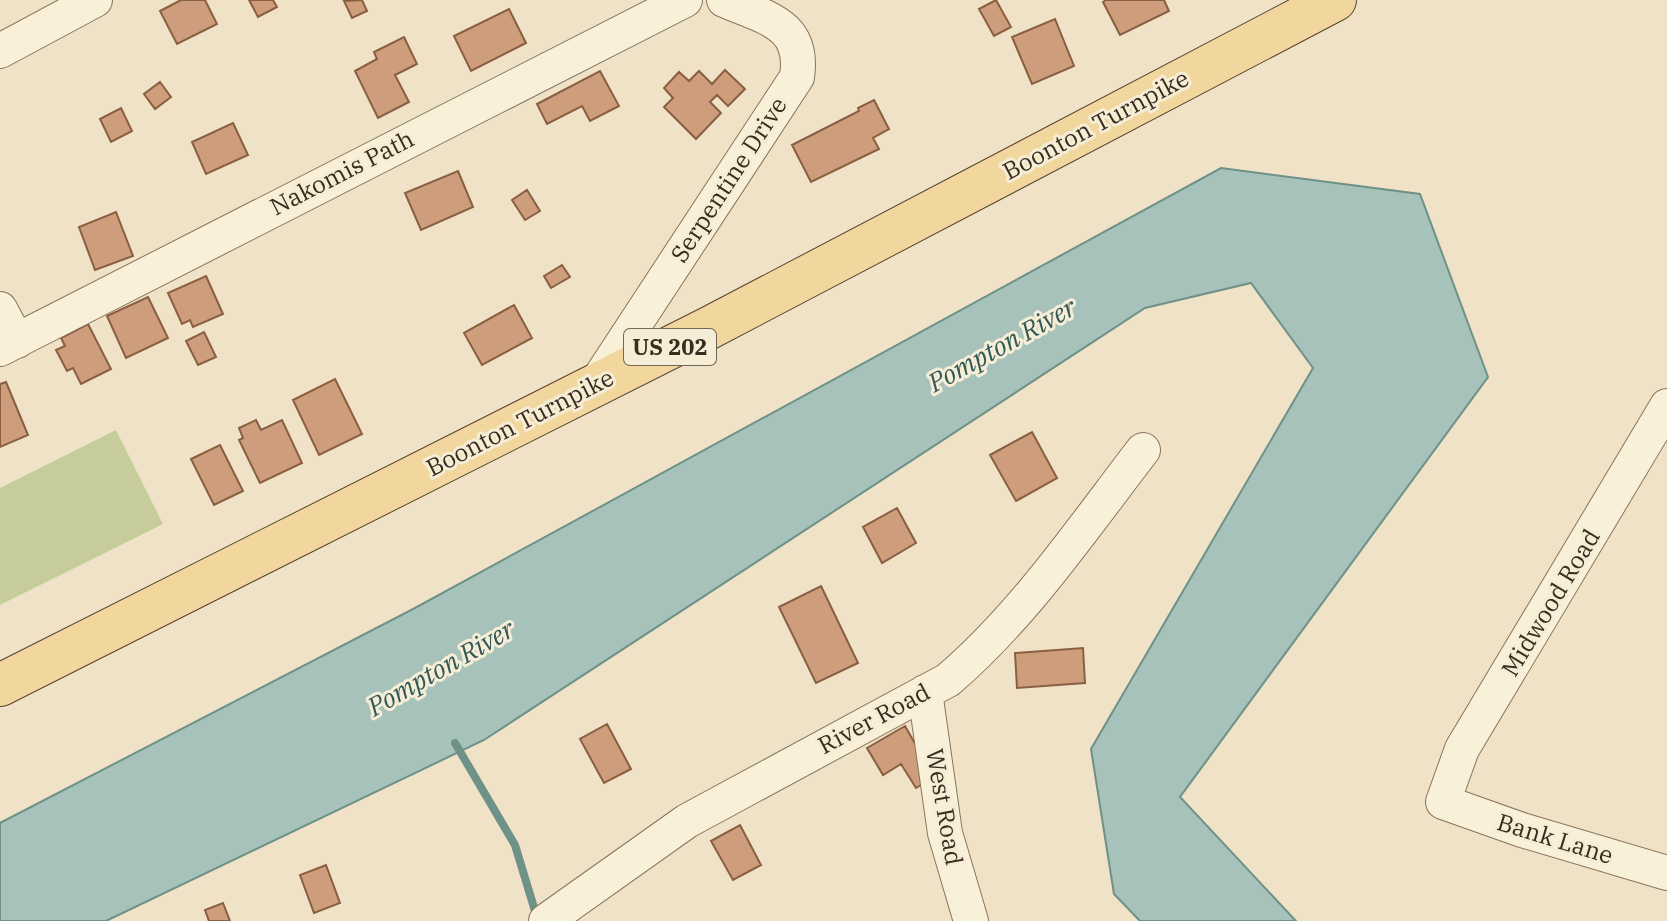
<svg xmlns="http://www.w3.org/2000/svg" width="1667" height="921" font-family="'IBM Plex Serif',serif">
  <rect width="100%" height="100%" fill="#efe2c6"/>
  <path fill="#c7cd9a" d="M116 430 163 524 0 605V488Z"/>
  <path fill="#a7c2ba" stroke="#6e9188" stroke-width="2" d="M1221 168 1420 194 1488 377 1180 797 1296 921H1140L1114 894 1091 749 1313 368 1251 283 1145 308 484 740 106 921H0V823L415 608Z"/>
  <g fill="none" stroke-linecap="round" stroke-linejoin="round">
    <path stroke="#6e9188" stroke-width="8" d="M455 743 515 845 535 911"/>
  </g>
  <path fill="#cd9d7c" stroke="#8a5e41" stroke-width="2" d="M181 0H205L217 24 177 44 160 11Z
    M249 0H273L277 7 258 17Z
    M362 0 367 11 352 18 344 1Z
    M996 0 1011 27 994 36 979 9Z
    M1106 0H1164L1169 11 1120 35 1103 2Z
    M509 9 526 43 471 71 454 36Z
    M1055 19 1074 66 1032 84 1012 37Z
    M404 37 417 64 395 75 409 102 378 118 355 71 377 59 374 52Z
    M725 70 745 89 728 106 717 95 710 102 721 113 696 139 664 107 673 98 664 88 679 72 689 81 699 71 712 84Z
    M600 71 619 106 590 121 582 106 547 124 537 104Z
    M160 82 171 97 155 109 144 94Z
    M874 100 889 129 873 138 879 149 811 182 792 145 859 111 858 108Z
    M121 108 132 131 111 142 100 119Z
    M233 123 248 155 206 174 192 142Z
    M458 171 473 207 421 230 405 193Z
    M527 190 540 211 525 220 512 200Z
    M116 212 133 256 95 270 79 227Z
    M562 265 570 277 551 288 544 276Z
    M206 276 223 314 193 327 190 320 182 324 168 293Z
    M148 297 168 338 126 358 107 316Z
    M514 305 532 338 482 365 464 333Z
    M88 324 111 369 81 384 73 368 67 371 56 350 65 346 61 338Z
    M204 332 216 357 198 365 186 341Z
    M335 379 362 434 319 455 293 400Z
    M6 382 28 435 0 447V384Z
    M256 420 261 430 282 420 302 463 260 483 239 440 243 438 239 428Z
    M1032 432 1057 478 1016 501 990 455Z
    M220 445 243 491 214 505 191 459Z
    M897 508 916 543 882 563 863 527Z
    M821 586 858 663 816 683 779 607Z
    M1083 648 1085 683 1017 688 1015 653Z
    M607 724 631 769 604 783 580 739Z
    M905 726 934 777 916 788 901 764 883 775 867 748Z
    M740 825 761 865 733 880 711 841Z
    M326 865 340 903 314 913 300 875Z
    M223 903 230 921H209L205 910Z"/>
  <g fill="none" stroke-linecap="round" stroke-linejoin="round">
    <g stroke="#8a745b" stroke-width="36">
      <path id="minor" d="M0 51 95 0
        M0 309 17 341
        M0 349 685 0
        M595 385 797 77C805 23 765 18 724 0
        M1667 406 1462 749 1443 802 1522 830 1667 873
        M925 692 945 833 971 921
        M546 921 687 821 948 680C1024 615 1082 529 1143 450"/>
    </g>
    <g stroke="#584230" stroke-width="44">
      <path id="major" d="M0 685 709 328 1335 0"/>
    </g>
    <use href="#minor" stroke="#f9f0da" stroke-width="34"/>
    <use href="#major" stroke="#f1d79e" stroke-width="42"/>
  </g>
  <g text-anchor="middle" stroke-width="6" stroke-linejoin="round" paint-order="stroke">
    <rect fill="#f6edd6" stroke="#726656" stroke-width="2" x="624" y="329" width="92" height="36" rx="6"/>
    <g font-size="22" font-weight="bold" fill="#3a2c1f">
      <text x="670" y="355">US 202</text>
    </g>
    <g font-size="24" fill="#3a2c1f" stroke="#f6edd6">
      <text transform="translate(1096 125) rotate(-28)" y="8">Boonton Turnpike</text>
      <text transform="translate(342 173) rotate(-27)" y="8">Nakomis Path</text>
      <text transform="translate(729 180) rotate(-57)" y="8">Serpentine Drive</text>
      <text transform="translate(520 423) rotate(-27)" y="8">Boonton Turnpike</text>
      <text transform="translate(1551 603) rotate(-59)" y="8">Midwood Road</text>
      <text transform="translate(874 719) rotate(-28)" y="8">River Road</text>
      <text transform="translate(944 807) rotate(80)" y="8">West Road</text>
      <text transform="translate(1555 839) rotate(17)" y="8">Bank Lane</text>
    </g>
    <g font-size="26" font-style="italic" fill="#2f5a57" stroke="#f6edd6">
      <text transform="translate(1002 345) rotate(-29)" y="9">Pompton River</text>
      <text transform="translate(441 668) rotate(-30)" y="9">Pompton River</text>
    </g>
  </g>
</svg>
